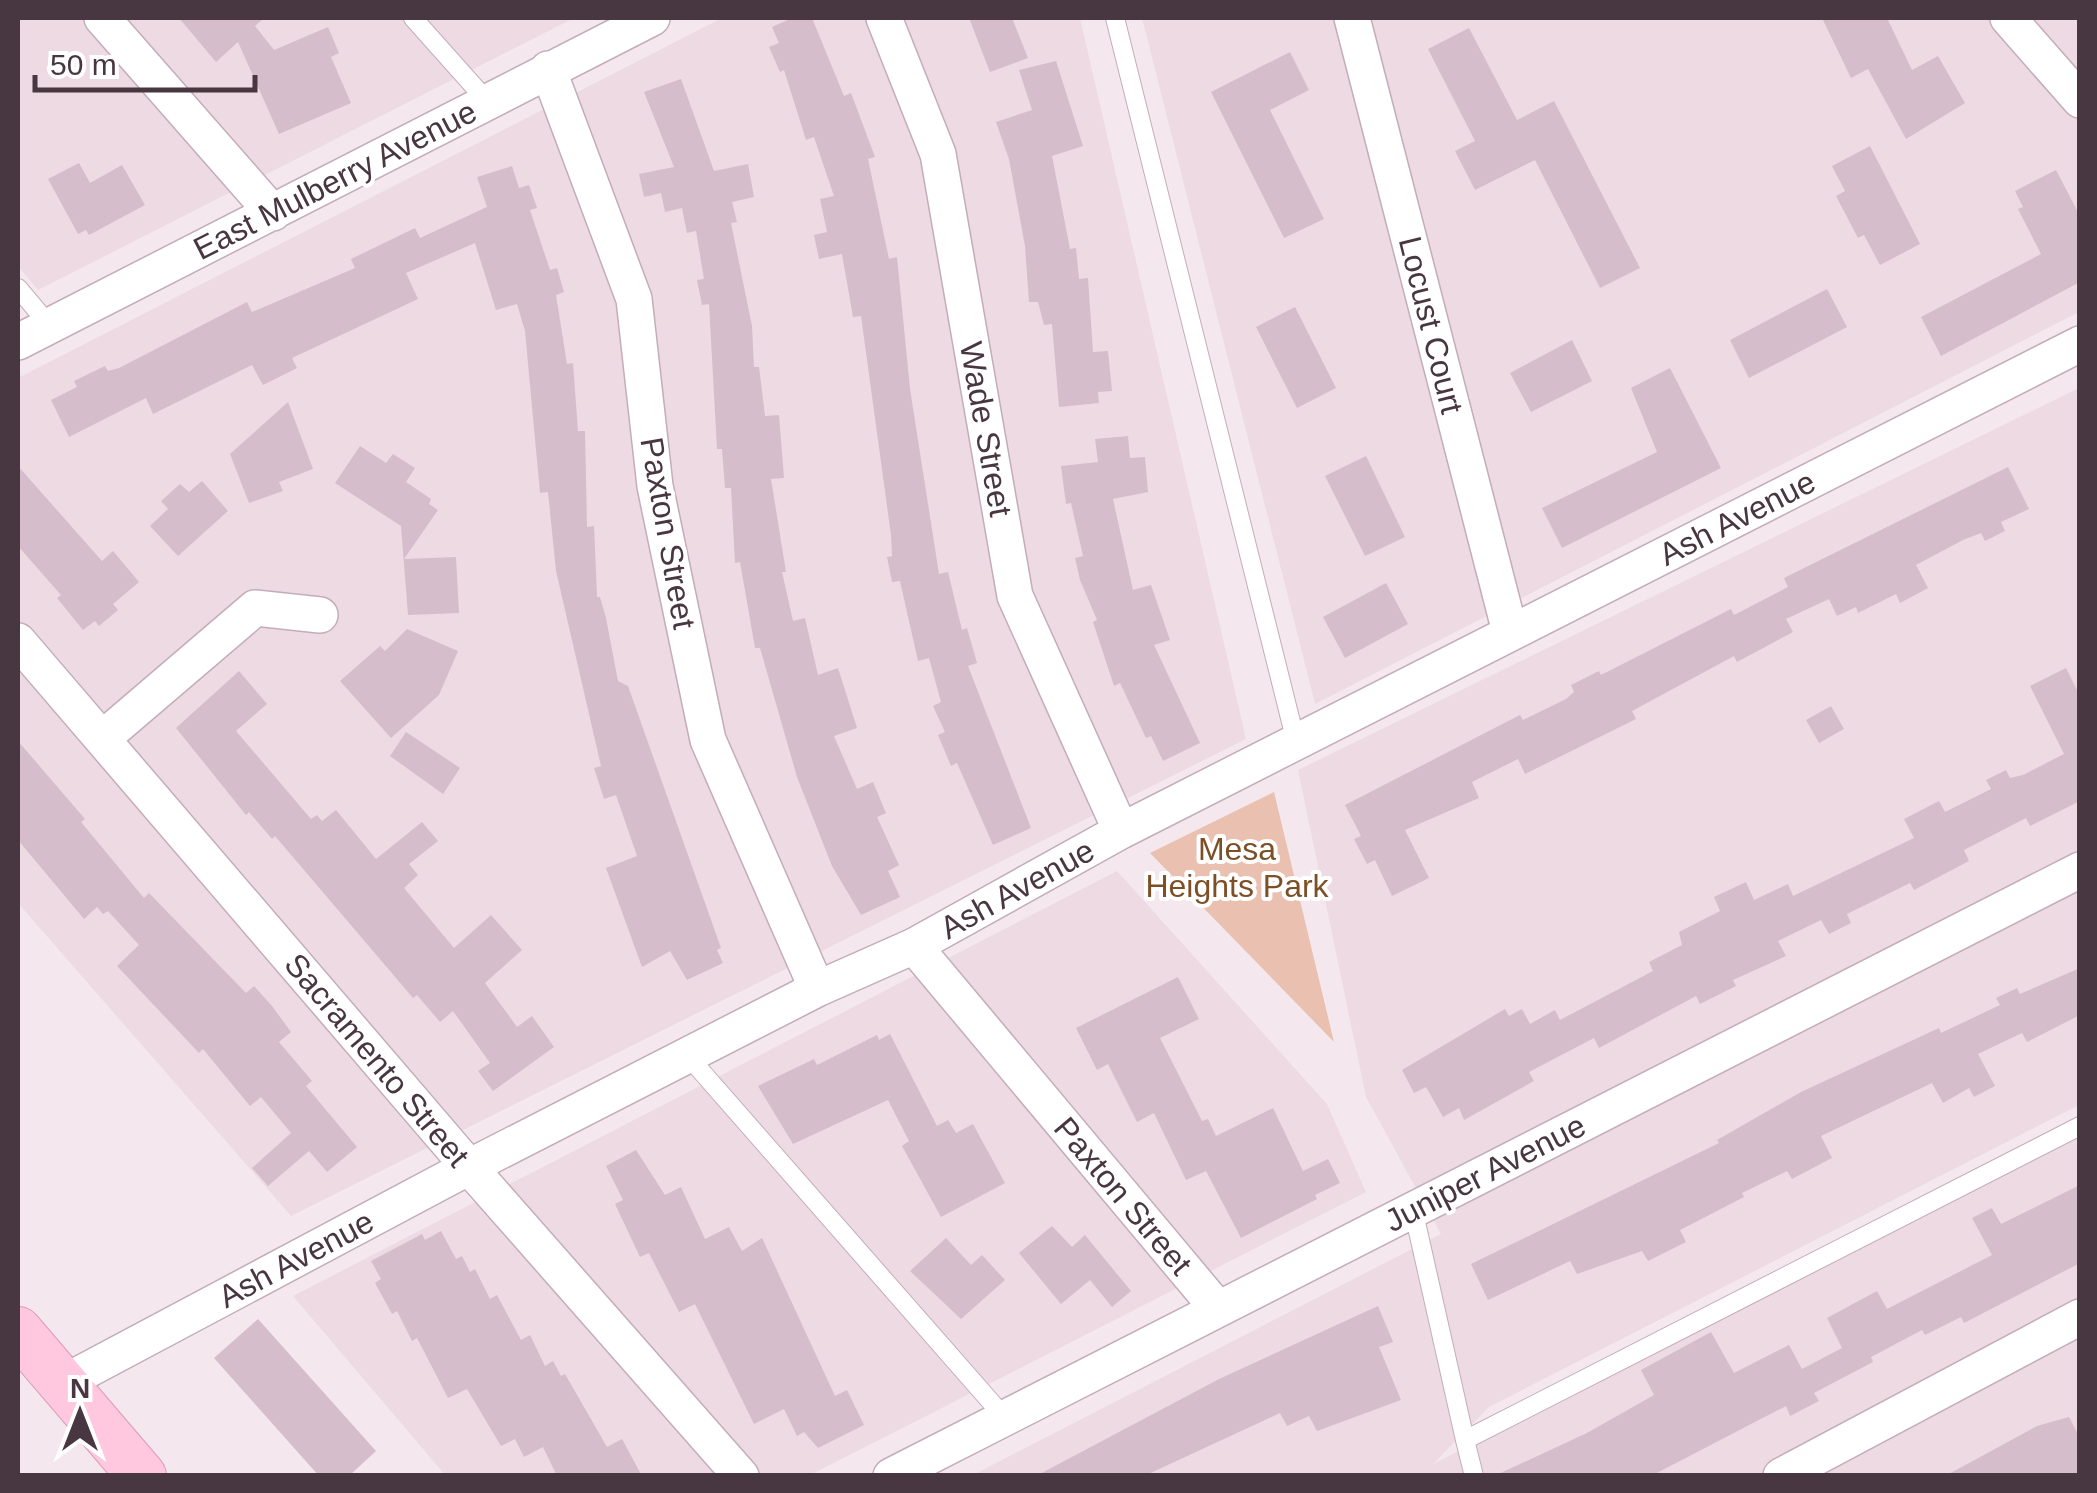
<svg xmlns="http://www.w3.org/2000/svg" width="2097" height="1493" font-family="Helvetica,sans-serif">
  <rect width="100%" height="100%" fill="#f4e8ee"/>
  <path fill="#eddae3" d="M18 18H574L38 290 18 266Z
    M722 18H1080L1246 739 291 1216 18 903V378Z
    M1142 18H2079V312L1315 704Z
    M2079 388V1105L1489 1407 1433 1464 2079 1138V1475L971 1476 1441 1234 1366 1097 1298 770Z
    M1117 871 1327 1104 1366 1192 810 1475H445L293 1296Z"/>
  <path fill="#eac1b0" d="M1274 792 1334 1042 1150 853Z"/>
  <path fill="#d6bdcb" d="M179 18H264L255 26 274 50 328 27 339 53 331 57 351 103 279 134 238 42 216 62Z
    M792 18H812L844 96 851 93 875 157 868 159 889 259 897 257 910 389 939 574 948 572 962 630 967 628 977 663 968 666 1031 828 993 845 957 763 951 766 938 735 945 732 933 706 941 702 929 658 918 661 900 581 892 582 887 557 892 556 891 535 861 316 853 317 842 254 819 259 814 235 827 232 820 199 834 196 814 137 806 140 784 70 780 72 769 47 779 43 772 27Z
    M969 18H1012L1028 58 990 72Z
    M1822 18H1887L1912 70 1938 56 1965 103 1906 139 1868 69 1851 78Z
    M1469 28 1517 120 1554 101 1640 268 1600 288 1535 160 1475 190 1455 151 1475 141 1428 49Z
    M1290 52 1309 90 1270 110 1324 219 1284 238 1211 92Z
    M1056 61 1083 146 1052 156 1070 249 1076 248 1079 279 1088 278 1093 352 1108 351 1112 391 1098 392 1099 403 1059 407 1052 324 1044 325 1038 302H1029L1025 246 1009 159 996 122 1032 110 1019 70Z
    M681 79 714 171 748 164 754 197 732 202 737 222 731 223 752 326 754 367H759L765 416 779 415 784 478 771 479 786 572H782L793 621 805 618 818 675 838 668 857 728 834 736 857 789 873 782 886 813 877 817 899 865 888 871 900 897 861 915 832 866 797 777 760 648H755L740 562 735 563 731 488H725L722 449H717L709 304 702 305 697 280 704 279 696 231 687 233 682 208 665 212 661 193 644 197 639 174 674 167 644 92Z
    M1870 146 1920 244 1880 265 1864 235 1858 238 1836 196 1845 191 1832 166Z
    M79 163 90 183 122 165 145 205 89 235 86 230 78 234 48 179Z
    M512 166 519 188 529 185 537 208 530 210 550 270 557 268 564 292 556 295 567 364 573 363 578 431H585L587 527 594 526 597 597H600L606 618 618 681 628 686 721 948 717 950 723 963 687 980 670 951 642 967 606 868 637 856 616 795 604 799 594 768 601 766 556 571 548 492 540 493 525 331 517 304 496 310 475 243 406 273 418 299 292 358 297 368 263 385 252 365 153 414 146 398 69 437 51 400 77 387 74 381 105 366 108 371 119 368 247 302 252 312 355 268 351 259 415 228 420 238 487 207 477 177Z
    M2056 170 2080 216V282L1941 356 1921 317 2041 254 2018 209 2023 207 2015 191Z
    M1827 289 1847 327 1749 378 1730 340Z
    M1295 307 1336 388 1297 408 1256 327Z
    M1572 340 1592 381 1531 412 1510 373Z
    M1670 368 1721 468 1562 548 1542 508 1657 452 1631 388Z
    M288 402 313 469 279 482 283 491 249 503 230 454Z
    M1128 436 1130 458 1145 457 1148 492 1113 499 1133 590 1151 585 1170 640 1154 645 1200 743 1163 761 1151 736 1146 738 1120 683 1114 686 1093 622 1097 620 1080 580 1075 558 1083 556 1071 503 1066 504 1061 466 1098 462 1095 439Z
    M360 446 386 463 393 454 415 468 406 482 431 499 429 504 438 510 404 559 456 557 459 613 408 615 401 526 335 483Z
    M1366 456 1405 537 1365 556 1325 476Z
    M18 466 102 561 113 551 139 582 113 604 118 610 99 626 95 621 83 630 57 598 61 595 18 546Z
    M2008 467 2029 509 2001 522 2005 531 1985 541 1981 533 1963 540 1916 565 1928 588 1900 603 1896 594 1858 613 1856 607 1837 616 1829 599 1786 619 1793 632 1737 662 1734 656 1632 711 1636 719 1525 774 1518 759 1472 782 1479 798 1405 830 1429 878 1392 896 1375 860 1367 864 1354 839 1361 836 1345 805 1520 715 1523 720 1566 699 1574 692 1571 685 1599 671 1601 675 1731 609 1734 615 1788 587 1784 578Z
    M202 481 228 511 178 556 150 526 168 509 161 501 180 484 189 492Z
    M1386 583 1408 624 1345 658 1323 617Z
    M407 629 458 651 439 695 391 738 340 681 380 646 385 651Z
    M2066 668 2080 696V801L2030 826 2026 818 1964 850 1969 861 1914 890 1910 883 1847 914 1851 923 1829 934 1821 920 1778 941 1786 956 1733 980 1736 986 1700 1004 1696 996 1599 1048 1594 1038 1529 1072 1534 1081 1464 1120 1459 1108 1443 1117 1426 1087 1414 1093 1402 1070 1505 1009 1509 1016 1522 1009 1530 1024 1555 1010 1560 1020 1653 971 1649 962 1682 945 1679 932 1720 911 1714 897 1746 882 1754 900 1788 884 1793 896 1914 838 1904 819 1939 801 1945 812 1991 789 1986 780 2006 770 2010 778 2023 775 2064 754 2030 686Z
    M239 671 267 704 236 731 311 819 317 815 322 821 336 810 376 859 422 822 438 841 409 864 418 875 404 888 454 948 491 915 522 950 485 983 517 1027 532 1016 554 1047 493 1091 478 1071 490 1063 453 1011 440 1022 417 995 413 998 275 836 272 839 249 812 246 815 176 728Z
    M1831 706 1844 729 1819 743 1806 720Z
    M406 732 460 768 443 794 390 756Z
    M18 741 85 819 81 822 144 898 149 893 246 993 254 986 272 1006 291 1032 279 1042 312 1081 306 1086 357 1147 327 1172 309 1151 268 1186 252 1168 291 1133 261 1097 250 1106 203 1049 199 1053 117 966 139 945 108 911 103 914 97 907 84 919 18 840Z
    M2080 968V1015L2027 1042 2022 1033 1978 1054 1995 1086 1974 1097 1969 1088 1943 1103 1932 1083 1821 1136 1832 1158 1792 1179 1787 1171 1742 1193 1744 1197 1680 1230 1686 1242 1648 1261 1642 1251 1577 1274 1570 1261 1488 1300 1471 1264 1719 1143 1717 1140 1801 1092 1939 1028 1941 1033 2000 1005 1996 998 2017 988 2020 994Z
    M1178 977 1199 1019 1160 1038 1202 1121 1208 1119 1216 1136 1273 1108 1303 1171 1328 1159 1340 1183 1315 1195 1317 1199 1241 1238 1206 1171 1186 1180 1154 1113 1137 1122 1108 1064 1097 1070 1076 1028Z
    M890 1034 937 1126 948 1120 956 1133 973 1124 1005 1183 941 1217 902 1146 909 1141 888 1100 793 1144 758 1086 814 1059 817 1065 877 1035 879 1040Z
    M636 1150 665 1195 681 1187 705 1239 729 1227 742 1251 762 1238 835 1396 847 1390 864 1425 818 1448 804 1432 797 1436 784 1409 754 1424 695 1304 679 1312 649 1253 640 1257 615 1204 623 1200 606 1166Z
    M2080 1185V1263L1964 1323 1961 1317 1925 1335 1922 1330 1871 1357 1873 1362 1814 1393 1819 1401 1790 1416 1786 1406 1651 1476H1494L1587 1433 1654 1395 1641 1370 1711 1332 1734 1373 1789 1345 1802 1369 1842 1348 1827 1318 1877 1291 1887 1309 1992 1255 1972 1218 1992 1208 2001 1224Z
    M1052 1226 1072 1247 1085 1235 1131 1291 1112 1307 1090 1280 1061 1304 1019 1253Z
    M441 1231 456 1259 462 1256 470 1272 475 1269 490 1299 497 1295 521 1340 530 1335 545 1366 553 1361 561 1376 565 1374 607 1447 622 1439 642 1476H557L543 1447 524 1457 515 1439 501 1446 467 1389 448 1398 417 1338 412 1341 397 1311 392 1314 375 1283 381 1279 371 1261 422 1234 425 1240Z
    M946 1238 971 1265 982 1255 1005 1280 961 1319 910 1271Z
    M1378 1306 1393 1342 1379 1347 1401 1400 1317 1431 1309 1416 1287 1426 1280 1413 1144 1476H1036L1219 1379Z
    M258 1319 376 1451 349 1476H319L214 1358Z
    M2069 1417 2080 1438V1476H1945L2037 1426Z"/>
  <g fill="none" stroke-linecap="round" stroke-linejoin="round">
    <g stroke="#c3adb9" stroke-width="20">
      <path id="lane" d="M413 18 487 101
        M1115 18 1296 742
        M18 288 50 326
        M687 1055 1005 1418
        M1413 1209 1465 1440 2080 1126
        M1465 1440 1474 1476"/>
    </g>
    <g stroke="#c3adb9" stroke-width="38">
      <path id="street" d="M102 18 273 213
        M884 18 938 154 1015 596 1121 831
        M1352 18 1510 632
        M2008 18 2080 100
        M548 69 634 299 655 486 708 740 817 989
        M18 342 652 18
        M18 641 469 1167 741 1476
        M103 738 255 608 320 615
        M914 946 1218 1309
        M63 1383 469 1167 817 989 914 946 1121 831 2080 344
        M891 1476 2080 870
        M1781 1476 2080 1317"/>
    </g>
    <g stroke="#dc9bb6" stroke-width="50">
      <path id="secondary" d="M18 1331 142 1476"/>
    </g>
    <use href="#lane" stroke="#fff" stroke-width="18"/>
    <use href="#street" stroke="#fff" stroke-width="35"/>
    <use href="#secondary" stroke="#ffc8de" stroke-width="48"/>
  </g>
  <g text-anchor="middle" stroke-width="8" stroke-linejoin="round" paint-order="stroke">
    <g font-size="32" fill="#483640" stroke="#fff">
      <text transform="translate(335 180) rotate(-27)" y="11">East Mulberry Avenue</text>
      <text transform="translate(1431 325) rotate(76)" y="11">Locust Court</text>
      <text transform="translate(986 429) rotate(80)" y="11">Wade Street</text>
      <text transform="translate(1737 518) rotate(-27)" y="11">Ash Avenue</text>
      <text transform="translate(668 533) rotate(80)" y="11">Paxton Street</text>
      <text transform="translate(1017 889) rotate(-29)" y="11">Ash Avenue</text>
      <text transform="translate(377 1060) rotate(50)" y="11">Sacramento Street</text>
      <text transform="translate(1485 1173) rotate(-27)" y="11">Juniper Avenue</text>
      <text transform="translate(1123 1196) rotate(50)" y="11">Paxton Street</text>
      <text transform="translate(296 1259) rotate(-28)" y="11">Ash Avenue</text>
    </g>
    <g font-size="32" fill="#7c4f27" stroke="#fff">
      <text x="1237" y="860">Mesa<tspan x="1237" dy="37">Heights Park</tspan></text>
    </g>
  </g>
  <rect width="2097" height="1493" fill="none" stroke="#483640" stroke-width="40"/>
  <g transform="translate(80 1413)" stroke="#ffffff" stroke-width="8" paint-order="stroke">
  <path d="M0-8L18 38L0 25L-18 38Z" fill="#483640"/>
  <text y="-15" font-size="28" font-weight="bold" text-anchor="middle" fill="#483640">N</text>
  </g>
  <path d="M35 75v15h220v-15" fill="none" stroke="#483640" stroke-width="5"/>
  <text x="50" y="75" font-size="30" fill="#483640" stroke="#ffffff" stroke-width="8" paint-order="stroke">50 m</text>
</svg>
